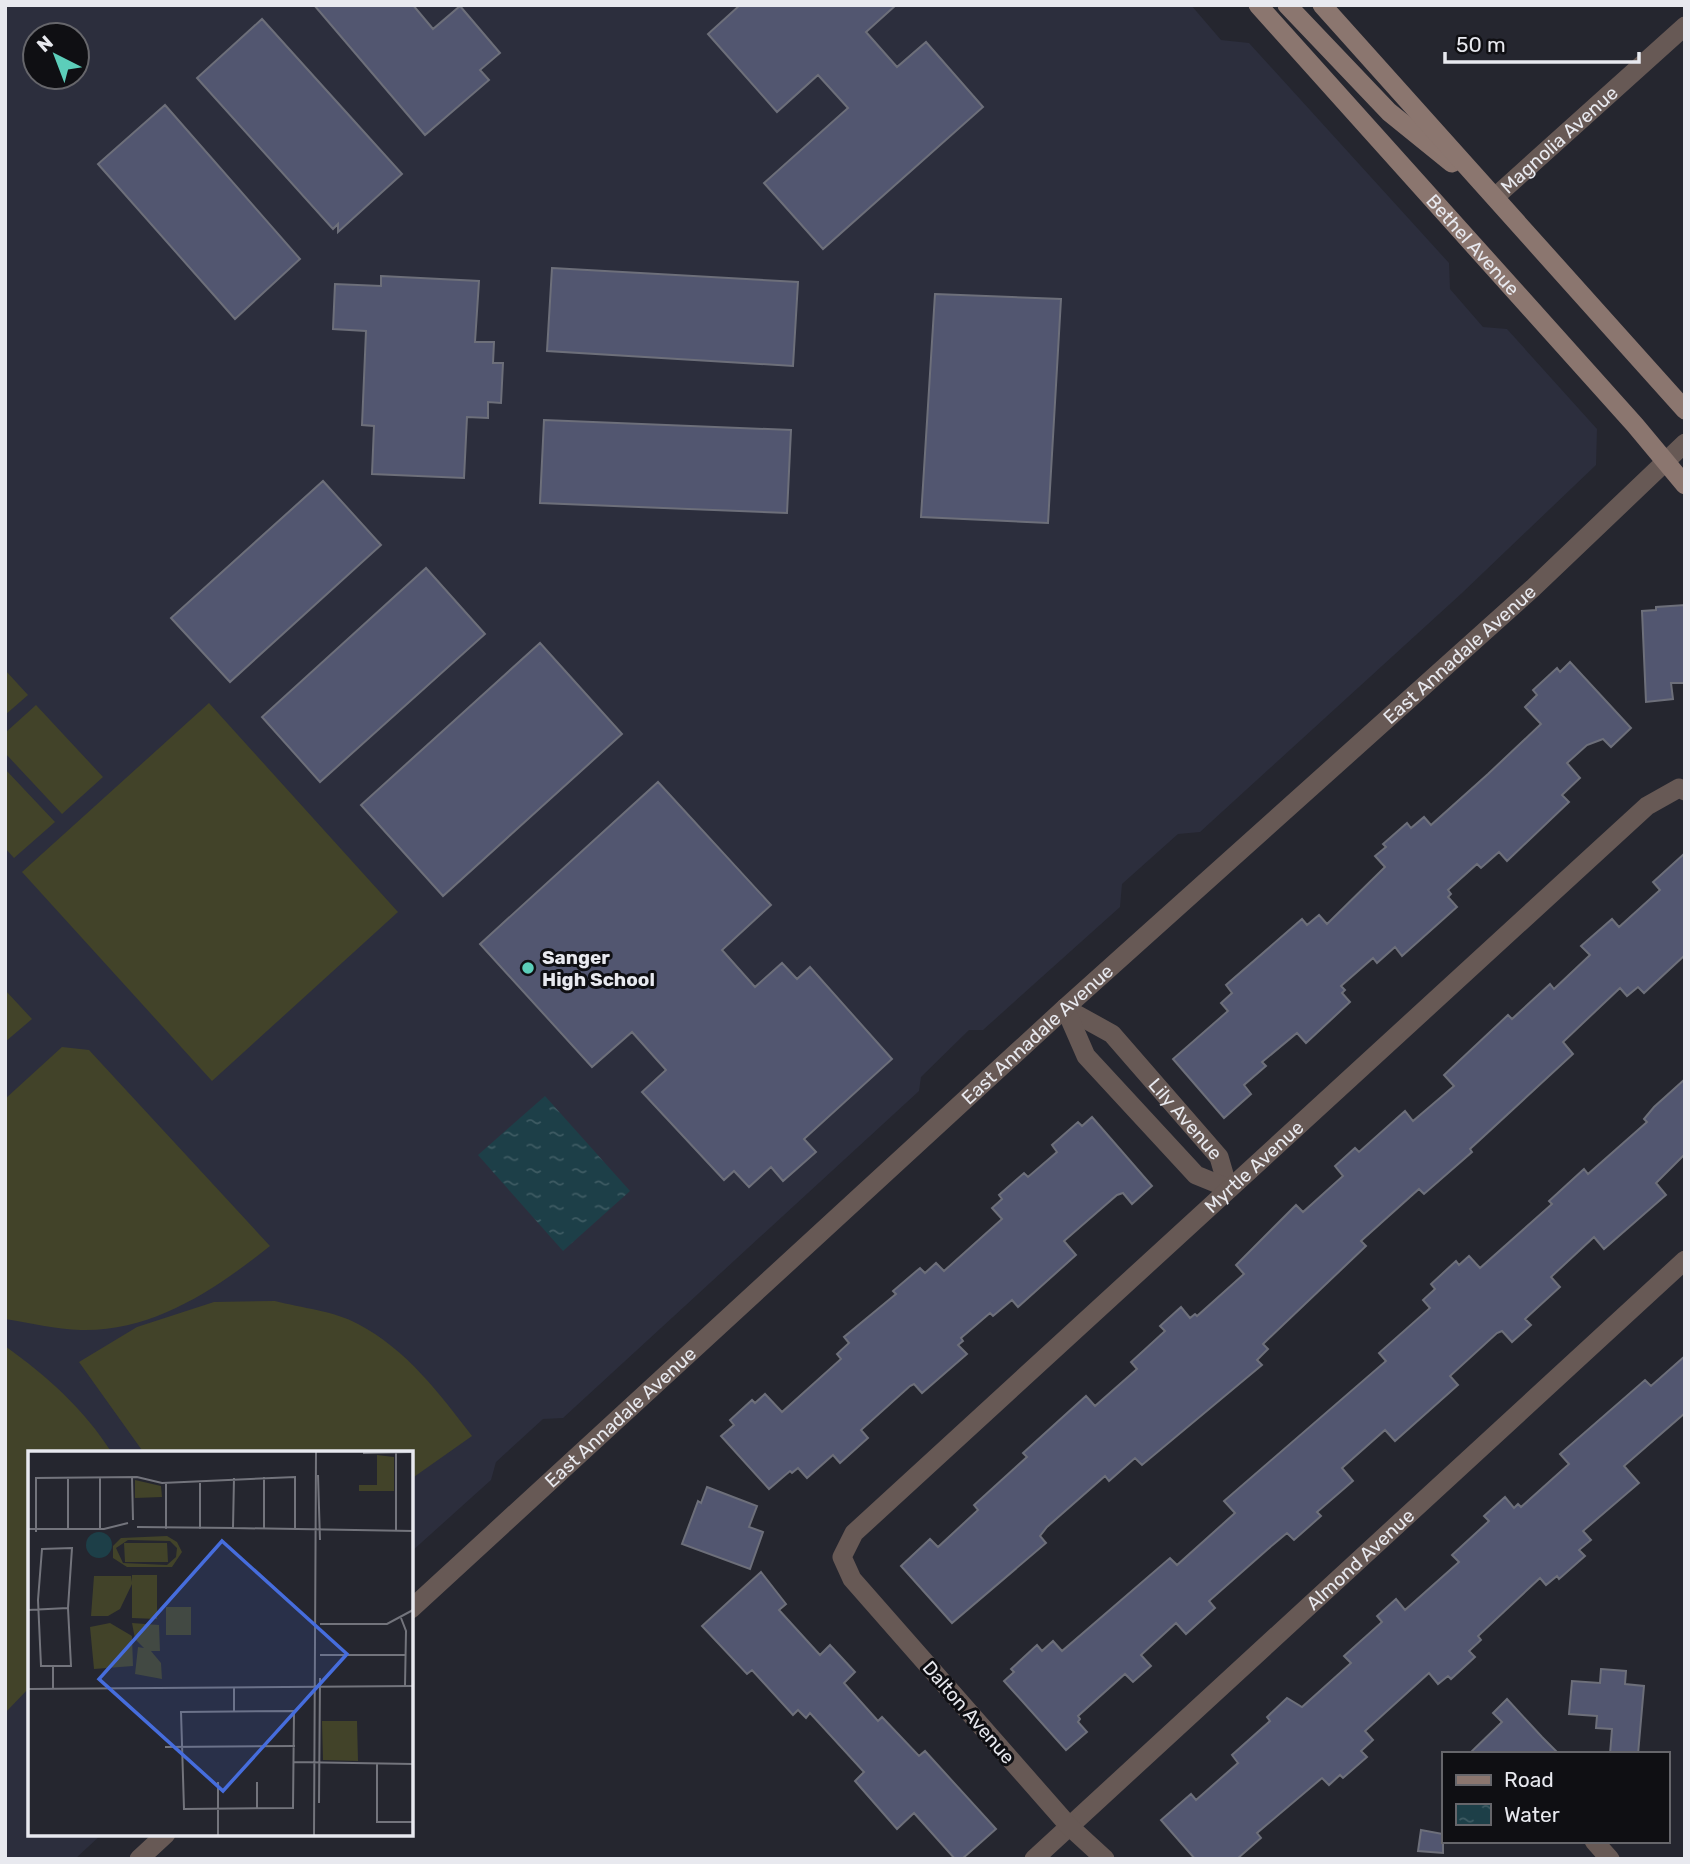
<svg xmlns="http://www.w3.org/2000/svg" width="1690" height="1864" font-family="Rubik,sans-serif">
  <defs>
    <pattern id="water-ripples" width="26" height="14" patternUnits="userSpaceOnUse" patternTransform="scale(1.75)"><rect width="26" height="14" fill="#1d3f48"/><path d="M2 4q2-2 4 0t4 0M15 11q2-2 4 0t4 0" fill="none" stroke="#3e5b63"/></pattern>
  </defs>
  <rect width="100%" height="100%" fill="#25262f"/>
  <path fill="#2c2e3d" fill-rule="evenodd" d="M5 5H1191L1221 40 1249 43 1449 263 1450 289 1483 327 1507 329 1597 429 1596 465 1462 593 1200 832 1178 834 1122 884 1120 907 983 1030H969L921 1077 919 1091 563 1418 543 1419 496 1462 491 1480 411 1552V1453H30V1834H102L75 1859H5ZM35 35H77V77H35Z"/>
  <path fill="#424329" d="M5 670 28 695 5 715Z
    M209 703 398 912 212 1081 22 872Z
    M36 705 103 777 62 814 5 753V733Z
    M5 769 55 822 14 858 5 848Z
    M5 990 32 1019 5 1042Z
    M62 1047 89 1050 270 1246C216 1289 153 1332 81 1330 56 1329 30 1323 5 1319V1099Z
    M275 1301C301 1308 335 1311 358 1324 406 1349 440 1394 472 1436L411 1479V1453H144L79 1362 137 1327 214 1302Z
    M5 1346C47 1376 84 1409 112 1453H30V1687L5 1713Z"/>
  <path fill="url(#water-ripples)" d="M545 1096 630 1191 563 1251 478 1155Z"/>
  <path fill="#525670" stroke="#6d6f7a" stroke-width="2" d="M314 5H413L433 29 460 6 500 53 480 70 489 80 425 135Z
    M740 5H896L866 32 897 67 926 42 983 107 823 249 764 183 848 108 818 75 777 112 708 34Z
    M262 19 402 174 338 232V224L333 229 197 78Z
    M165 105 300 259 235 319 98 164Z
    M552 268 798 282 793 366 547 351Z
    M381 276 479 281 475 342H494L493 363H503L501 403 488 402V418L467 417 464 478 372 474 374 426 362 425 366 331 333 329 335 284 381 286Z
    M935 294 1061 299 1048 523 921 517Z
    M544 420 791 430 787 513 540 503Z
    M323 481 381 545 230 682 171 618Z
    M426 568 485 634 320 782 262 717Z
    M1685 605V683H1671L1673 699 1646 702 1642 611 1656 610V607Z
    M540 643 622 734 443 896 361 805Z
    M1570 662 1631 728 1611 747 1603 739 1587 745 1567 763 1580 778 1562 795 1569 802 1507 861 1499 852 1481 868 1477 864 1448 890 1451 894 1448 897 1457 907 1402 956 1395 947 1377 963 1373 958 1341 986 1345 990 1342 993 1350 1002 1306 1043 1297 1033 1262 1062 1266 1066 1244 1085 1251 1094 1224 1118 1173 1059 1228 1011 1221 1003 1232 993 1226 985 1302 919 1307 925 1319 915 1327 924 1385 867 1375 856 1386 847 1383 844 1407 823 1411 828 1424 817 1431 825 1488 774 1541 724 1525 707 1537 695 1533 690 1557 668 1560 672Z
    M658 782 771 905 722 950 755 987 782 963 797 979 810 967 892 1059 804 1139 816 1152 783 1181 771 1167 749 1187 734 1171 724 1180 642 1092 666 1070 632 1032 592 1067 480 944Z
    M1685 853V955L1644 993 1638 987 1627 996 1620 988 1563 1042 1573 1054 1470 1149 1472 1152 1424 1194 1419 1189 1361 1241 1366 1246 1263 1344 1268 1349 1257 1360 1262 1365 1142 1465 1135 1458 1109 1481 1105 1476 1047 1527 1040 1536 1046 1543 952 1623 901 1566 930 1539 938 1547 978 1510 974 1505 1027 1457 1023 1453 1086 1396 1095 1406 1137 1369 1131 1362 1165 1331 1160 1326 1181 1307 1190 1318 1195 1314 1197 1316 1244 1274 1236 1265 1296 1205 1303 1212 1343 1176 1335 1166 1355 1148 1359 1152 1405 1111 1413 1121 1454 1086 1444 1075 1508 1015 1512 1019 1550 984 1554 989 1590 955 1581 946 1612 919 1619 927 1660 890 1653 882Z
    M1685 1079V1154L1656 1183 1666 1195 1604 1249 1594 1237 1551 1277 1560 1287 1525 1319 1531 1325 1512 1342 1502 1331 1497 1333 1450 1376 1458 1385 1395 1441 1385 1430 1342 1468 1353 1481 1317 1512 1321 1516 1294 1540 1287 1533 1268 1549 1209 1601 1215 1608 1186 1634 1176 1623 1141 1655 1151 1666 1133 1682 1125 1674 1078 1716 1080 1719 1078 1722 1087 1732 1066 1750 1004 1681 1014 1672 1011 1669 1037 1645 1042 1651 1053 1641 1062 1651 1170 1558 1177 1565 1235 1513 1224 1501 1386 1361 1379 1353 1430 1308 1423 1300 1435 1289 1431 1284 1456 1261 1459 1265 1469 1256 1480 1268 1552 1204 1549 1201 1584 1169 1588 1174 1647 1122 1644 1119 1654 1107Z
    M1092 1117 1152 1186 1132 1204 1123 1193 1117 1195 1064 1241 1076 1255 1018 1307 1012 1300 993 1316 990 1313 961 1338 963 1341 958 1345 967 1354 922 1393 914 1384 910 1386 861 1430 868 1438 840 1463 833 1455 807 1478 798 1468 792 1473 790 1471 769 1489 721 1436 734 1425 730 1420 752 1400 755 1403 765 1394 782 1412 841 1359 837 1354 849 1343 844 1337 896 1294 893 1291 920 1268 925 1273 936 1263 944 1271 1002 1219 992 1208 1002 1199 999 1195 1024 1173 1028 1177 1057 1152 1052 1145 1078 1122 1082 1126Z
    M1685 1356V1413L1624 1466 1639 1483 1583 1531 1591 1540 1579 1550 1585 1556 1559 1579 1557 1576 1546 1585 1540 1578 1478 1636 1481 1640 1469 1651 1475 1657 1451 1679 1448 1676 1438 1684 1429 1673 1365 1731 1373 1740 1361 1751 1367 1757 1343 1778 1340 1775 1329 1785 1322 1778 1257 1833 1261 1838 1237 1859H1195L1161 1820 1191 1794 1196 1800 1238 1763 1232 1755 1270 1721 1267 1717 1287 1698 1302 1707 1351 1663 1344 1656 1382 1622 1377 1616 1396 1599 1405 1610 1459 1562 1452 1555 1489 1521 1484 1516 1505 1497 1514 1508 1518 1504 1521 1507 1569 1464 1560 1454 1645 1380 1651 1386Z
    M707 1487 757 1506 749 1527 763 1532 750 1569 682 1544 698 1501 701 1503Z
    M761 1572 786 1604 779 1610 820 1655 830 1645 855 1672 844 1683 878 1721 882 1717 919 1756 925 1751 996 1829 962 1859H955L914 1813 897 1829 855 1781 864 1772 810 1713 806 1718 798 1710 793 1715 752 1670 747 1674 702 1626Z
    M1601 1669 1626 1671 1625 1684 1644 1686 1638 1754H1610L1612 1729 1596 1728 1597 1716 1569 1714 1572 1681 1600 1683Z
    M1507 1699 1542 1737 1559 1754H1469L1502 1722 1493 1713Z
    M1421 1830 1443 1834V1853L1418 1851Z"/>
  <g fill="none" stroke-linecap="round" stroke-linejoin="round">
    <g stroke="#675955" stroke-width="19">
      <path id="s1" d="M1495 197 1685 26"/>
      <path id="s2" d="M1065 1008 1112 1034 1219 1157 1228 1188"/>
      <path d="M1065 1008 1086 1056 1196 1175 1228 1188"/>
      <path id="s3" d="M411 1609 1065 1008 1533 588 1685 443"/>
      <path d="M1594 1841 1610 1859"/>
      <path d="M139 1859 166 1834"/>
      <path id="s4" d="M1034 1859 1685 1260"/>
      <path id="s5" d="M1105 1859 1069 1826 852 1579 842 1557 854 1533 1647 806 1679 788 1685 791"/>
    </g>
    <g stroke="#8b766f" stroke-width="19">
      <path id="s6" d="M1258 5 1635 425 1685 485"/>
      <path d="M1287 5 1389 112 1452 163"/>
      <path d="M1322 5 1685 410"/>
    </g>
  </g>
  <circle fill="#5cceba" stroke="#0f0f13" stroke-width="2.5" cx="528" cy="968" r="7"/>
  <g text-anchor="middle" stroke-width="6" stroke-linejoin="round" paint-order="stroke">
    <g font-size="19" fill="#e8e9ef" stroke="#0f0f13">
      <text dy="7" stroke="none"><textPath href="#s1" startOffset="86">Magnolia Avenue</textPath></text>
      <text dy="7" stroke="none"><textPath href="#s6" startOffset="322">Bethel Avenue</textPath></text>
      <text dy="7" stroke="none"><textPath href="#s3" startOffset="1418">East Annadale Avenue</textPath></text>
      <text dy="7" stroke="none"><textPath href="#s3" startOffset="850">East Annadale Avenue</textPath></text>
      <text dy="7" stroke="none"><textPath href="#s2" startOffset="166">Lily Avenue</textPath></text>
      <text dy="7" stroke="none"><textPath href="#s5" startOffset="971">Myrtle Avenue</textPath></text>
      <text dy="7" stroke="none"><textPath href="#s3" startOffset="284">East Annadale Avenue</textPath></text>
      <text dy="7" stroke="none"><textPath href="#s4" startOffset="443">Almond Avenue</textPath></text>
      <text transform="translate(969 1712) rotate(49)" y="7">Dalton Avenue</text>
    </g>
    <g font-size="19" font-weight="bold" fill="#e8e9ef" stroke="#0f0f13" text-anchor="start">
      <text x="542" y="964">Sanger<tspan x="542" dy="22">High School</tspan></text>
    </g>
  </g>
  <g transform="translate(28 1451)">
    <rect width="385" height="385" fill="#25262f"/>
    <path d="M349 4 366 6V40H331V34H349ZM139 85 149 91 154 101 144 116H99L85 107V95L93 87ZM100 89 142 90 149 97 148 106 139 114 95 112 88 97ZM96 92H139L140 111H97ZM104 124H129V168L104 167V133L92 158 80 165H63L66 125H103L104 131ZM138 156H163V184H138ZM82 172 104 185 105 215 66 218 62 176ZM104 172 131 174 132 200H123L133 212 134 228 107 223 110 196 116 197 107 188ZM294 270H329L330 310 295 309Z" fill="#424329" fill-rule="evenodd"/>
    <path d="M107 29 133 35 134 46 107 47Z" fill="#424329"/>
    <path d="M58 94a13 13 0 1 1 26 0a13 13 0 1 1-26 0Z" fill="#1d3f48"/>
    <path fill="none" stroke="#73747c" stroke-width="2" d="M335 2 385 1M290 24 292 89M104 26 105 69M236 26V78M72 27V79M172 32V78M109 76 206 77M205 77 385 80M205 77 206 27M0 78H76L100 72M138 78V32M40 79V27M368 80V1M8 81V27L109 26 134 32 267 26V79M44 97 40 157 43 215H13L10 149 14 98ZM0 159 40 157M373 167 378 180 377 235M292 173H359L385 159M292 204H378M25 215V237M206 236V260M0 238 385 235M266 260 265 357 156 358 153 261ZM137 296 267 295M266 311 385 313M349 313V371H385M190 331V384M229 331V358M291 352 292 227M286 384 288 1"/>
    <path fill="#466ddd" fill-opacity="0.15" stroke="#466ddd" stroke-width="3.5" d="M194 90 319 203 195 340 71 228Z"/>
    <rect width="385" height="385" fill="none" stroke="#e8e9ef" stroke-width="3.5"/>
  </g>
  <rect width="1690" height="1864" fill="none" stroke="#e8e9ef" stroke-width="14"/>
  <rect x="1442" y="1752" width="228" height="91" fill="#0f0f13" stroke="#66666b" stroke-width="2"/>
  <rect x="1456" y="1775" width="35" height="10" fill="#8b766f" stroke="#66666b" stroke-width="2"/>
  <text x="1504" y="1787" font-size="21" fill="#e8e9ef">Road</text>
  <rect x="1456" y="1804" width="35" height="21" fill="url(#water-ripples)" stroke="#66666b" stroke-width="2"/>
  <text x="1504" y="1822" font-size="21" fill="#e8e9ef">Water</text>
  <g transform="translate(56 56) rotate(318)"><circle r="33" fill="#0f0f13" stroke="#66666b" stroke-width="2"/>
  <path d="M0-5L12 26L0 18L-12 26Z" fill="#5cceba"/>
  <text y="-10" font-size="19" font-weight="bold" text-anchor="middle" fill="#e8e9ef">N</text>
  </g>
  <path d="M1445 52v10h194v-10" fill="none" stroke="#e8e9ef" stroke-width="3.5"/>
  <text x="1456" y="52" font-size="21" fill="#e8e9ef" stroke="#0f0f13" stroke-width="5" paint-order="stroke">50 m</text>
</svg>
